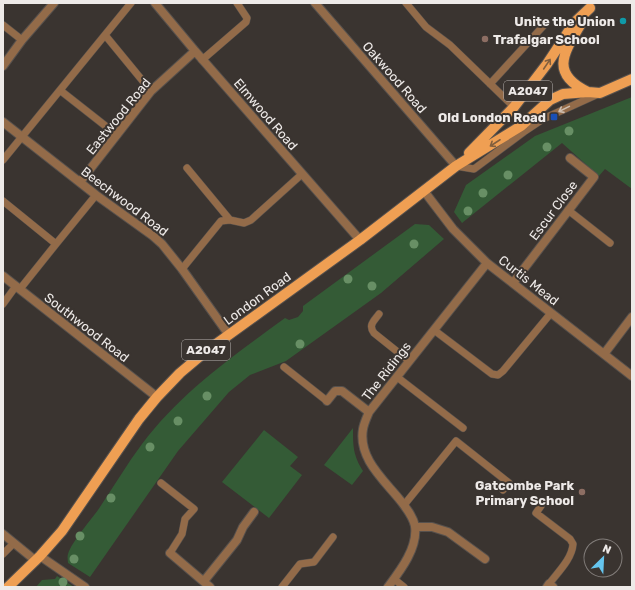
<svg xmlns="http://www.w3.org/2000/svg" width="635" height="590" font-family="Rubik,sans-serif">
  <rect width="100%" height="100%" fill="#3a3430"/>
  <path fill="#345b36" d="M632 97V189L605 169 599 176 562 143 462 223 454 212 466 185 535 136Z
    M415 224 429 225 444 239 381 293 286 361 250 375 229 392 178 451 90 577 68 563C68 561 67 557 68 554 72 541 92 519 100 507 114 486 127 464 142 444 181 392 233 356 285 318L289 320 298 317 303 311V306Z
    M353 428C353 446 353 455 363 471L352 485 324 465Z
    M264 430 298 457 290 466 302 475 269 518 222 482Z
    M57 576 74 587H36L42 580 55 579Z"/>
  <g fill="none" stroke-linecap="round" stroke-linejoin="round">
    <g stroke="#57514d" stroke-width="8">
      <path id="service" d="M406 3 426 27 450 45 514 107
        M3 25 22 40
        M105 35 151 91
        M202 60 246 22 247 18 237 3
        M490 84 546 23
        M61 91 117 135
        M3 160 131 3
        M456 166 474 169 525 131 543 119 598 94
        M187 168 230 220
        M3 201 56 244 96 195
        M568 210 610 243
        M182 269 221 221 230 220 244 223 251 220 302 174
        M20 289 56 244
        M3 304 16 286
        M379 314C374 321 368 325 374 333L409 361
        M434 330 492 374 498 375 503 371 551 313
        M284 367 327 401
        M397 377 463 428
        M161 483 194 509 185 519 182 534 170 553
        M404 505 456 441 509 483 503 490
        M541 506 536 513 570 539 573 544C572 559 558 572 549 584
        M3 554 14 543
        M394 579 404 587
        M282 587 300 564 314 562 333 537"/>
    </g>
    <g stroke="#57514d" stroke-width="10">
      <path id="minor" d="M155 3 195 51 360 240
        M315 3 456 166
        M3 66 22 40 54 3
        M3 122 96 195 153 236 162 244 182 269 229 335
        M80 182 151 91 195 51
        M424 191 453 229 487 263 632 376
        M3 276 157 397
        M513 283 594 177 570 158
        M604 354 632 317
        M327 401 335 391H342L369 412
        M415 527H432L448 532 485 559
        M3 534 36 561
        M170 553 210 587
        M40 556 85 587
        M204 581 237 540 243 527 254 512
        M388 587C400 571 418 548 415 526 413 516 406 508 400 500 383 479 358 458 363 429 364 423 367 417 369 412L487 263
        M547 587 549 584 553 587"/>
    </g>
    <g stroke="#57514d" stroke-width="12">
      <path id="primary" d="M582 22C565 51 548 73 588 92
        M469 153 514 107 547 64 574 23 590 8
        M8 587 40 556 62 531 139 419 157 397 180 373 205 352 360 240 456 166 521 126 550 100 563 94 588 92 600 93 632 79"/>
    </g>
    <use href="#service" stroke="#936b49" stroke-width="7"/>
    <use href="#minor" stroke="#936b49" stroke-width="8"/>
    <use href="#primary" stroke="#ef9f53" stroke-width="10"/>
  </g>
  <g fill="#688f65">
    <circle cx="569" cy="131" r="4.5"/>
    <circle cx="547" cy="147" r="4.5"/>
    <circle cx="508" cy="175" r="4.5"/>
    <circle cx="483" cy="193" r="4.5"/>
    <circle cx="468" cy="211" r="4.5"/>
    <circle cx="414" cy="244" r="4.5"/>
    <circle cx="348" cy="279" r="4.5"/>
    <circle cx="372" cy="286" r="4.5"/>
    <circle cx="300" cy="344" r="4.5"/>
    <circle cx="207" cy="396" r="4.5"/>
    <circle cx="178" cy="421" r="4.5"/>
    <circle cx="150" cy="447" r="4.5"/>
    <circle cx="111" cy="498" r="4.5"/>
    <circle cx="80" cy="536" r="4.5"/>
    <circle cx="74" cy="559" r="4.5"/>
    <circle cx="63" cy="582" r="4.5"/>
  </g>
  <defs><path id="oneway-shaft" d="M-6 0H5M1.5-3L5.5 0L1.5 3" fill="none" stroke-width="1.6" stroke-linecap="round" stroke-linejoin="round"/></defs>
  <g stroke="#825f3e">
    <use href="#oneway-shaft" transform="translate(547 64) rotate(-56)"/>
    <use href="#oneway-shaft" transform="translate(495 143) rotate(147)"/>
  </g>
  <use stroke="#cebeb0" href="#oneway-shaft" transform="translate(564 109) rotate(154)"/>
  <circle fill="#0f9aa8" stroke="#3a3430" stroke-width="1.5" cx="623" cy="21" r="4"/>
  <g fill="#8d6e63" stroke="#3a3430" stroke-width="1.5">
    <circle cx="485" cy="39" r="4"/>
    <circle cx="582" cy="492" r="4"/>
  </g>
  <rect fill="#1a4fb4" stroke="#3a3430" stroke-width="1.5" x="550" y="113" width="8" height="8" rx="2"/>
  <g text-anchor="middle" stroke-width="4" stroke-linejoin="round" paint-order="stroke">
    <g fill="#3a3430" stroke="#b8b3b1" stroke-width="1">
      <rect x="504" y="81" width="48" height="20" rx="3"/>
      <rect x="182" y="340" width="48" height="20" rx="3"/>
    </g>
    <g font-size="12" font-weight="bold" fill="#eeeae8">
      <text x="528" y="95">A2047</text>
      <text x="206" y="354">A2047</text>
    </g>
    <g font-size="13" font-weight="bold" fill="#eeeae8" stroke="#3a3430" text-anchor="end">
      <text x="615" y="26">Unite the Union</text>
      <text x="493" y="44" text-anchor="start">Trafalgar School</text>
      <text x="546" y="122">Old London Road</text>
      <text x="574" y="490">Gatcombe Park<tspan x="574" dy="15">Primary School</tspan></text>
    </g>
    <g font-size="13" fill="#eeeae8" stroke="#3a3430">
      <text transform="translate(395 77) rotate(49)" y="5">Oakwood Road</text>
      <text transform="translate(266 114) rotate(49)" y="5">Elmwood Road</text>
      <text transform="translate(118 116) rotate(-51)" y="5">Eastwood Road</text>
      <text transform="translate(125 201) rotate(37)" y="5">Beechwood Road</text>
      <text transform="translate(553 210) rotate(-53)" y="5">Escur Close</text>
      <text transform="translate(529 280) rotate(38)" y="5">Curtis Mead</text>
      <text transform="translate(257 298) rotate(-36)" y="5">London Road</text>
      <text transform="translate(87 327) rotate(38)" y="5">Southwood Road</text>
      <text transform="translate(386 371) rotate(-52)" y="5">The Ridings</text>
    </g>
  </g>
  <rect width="635" height="590" fill="none" stroke="#eeeae8" stroke-width="8"/>
  <g transform="translate(603 558) rotate(24)"><circle r="19" fill="#3a3430" stroke="#827d7a"/>
  <path d="M0-3L7 15L0 10L-7 15Z" fill="#65c5ee"/>
  <text y="-6" font-size="11" font-weight="bold" text-anchor="middle" fill="#eeeae8">N</text>
  </g>
</svg>
